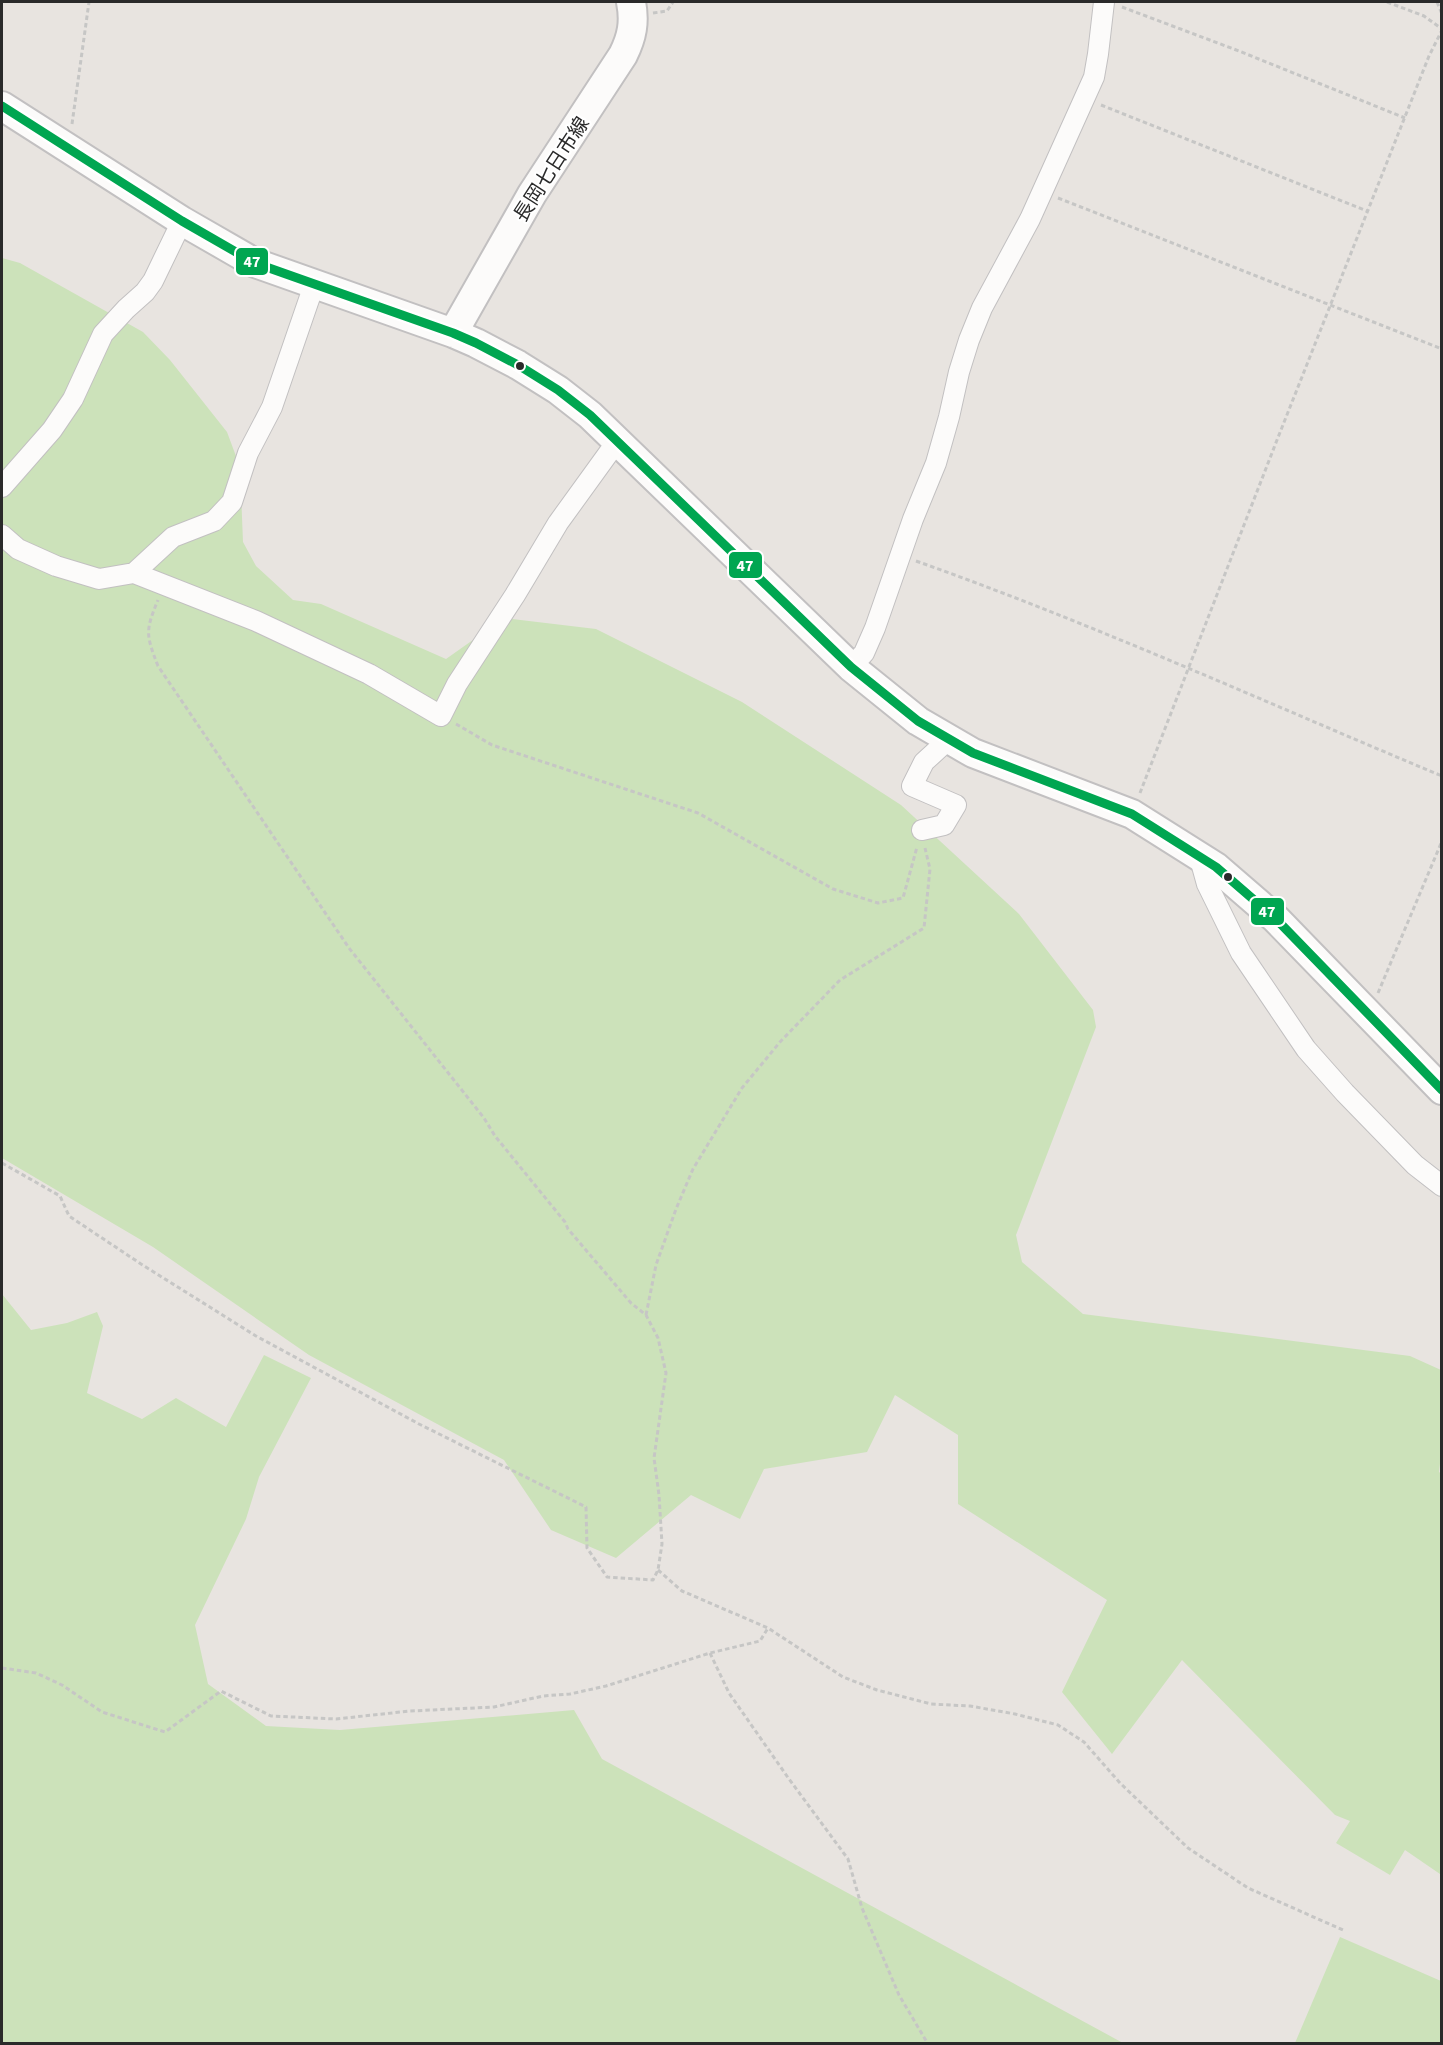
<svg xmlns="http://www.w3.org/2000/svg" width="1443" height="2045" font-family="'Source Sans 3','Noto Sans JP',sans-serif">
  <rect width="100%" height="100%" fill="#e8e4e0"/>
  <path fill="#cce2ba" d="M2 258 20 263 143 332 170 360 227 432 240 467 243 542 256 566 293 600 321 604 446 659 504 618 596 629 742 702 901 805 1019 914 1093 1010 1096 1027 1016 1235 1022 1262 1083 1314 1410 1356 1441 1370 1442 1447 1439 1472 1442 1474V1872L1440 1874 1405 1850 1390 1875 1336 1843 1350 1821 1335 1815 1182 1660 1112 1754 1062 1692 1107 1600 958 1504V1435L895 1395 867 1452 764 1469 740 1519 691 1495 616 1558 551 1530 504 1460 309 1355 153 1247 2 1158Z
    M2 1294 31 1330 67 1323 97 1312 103 1326 87 1393 142 1419 176 1398 226 1427 264 1355 311 1378 259 1477 246 1519 195 1625 208 1684 266 1726 340 1730 574 1710 602 1759 1123 2043H2Z
    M1340 1937 1441 1981V2043H1295Z"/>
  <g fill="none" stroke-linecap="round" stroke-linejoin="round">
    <g stroke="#c2c0c1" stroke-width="22">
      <path id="minor" d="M2 487 52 430 73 399 103 334 126 309 145 292 153 281 182 221
        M2 535 18 549 56 566 99 579 134 573 173 537 214 521 232 502 248 453 272 407 314 285
        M134 573 256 621 369 674 441 716 457 684 515 595 558 523 618 440
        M851 667 864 653 875 628 913 519 936 463 949 417 959 372 969 340 982 308 1030 219 1094 77 1098 54 1104 2
        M922 830 944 825 956 805 912 786 924 762 948 740
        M1199 855 1207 884 1241 953 1306 1049 1345 1093 1415 1165 1442 1186"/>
    </g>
    <g stroke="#c2c0c1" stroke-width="32">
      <path id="secondary" d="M2 106 182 221 255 263 453 333 476 343 518 365 558 390 590 415 851 667 918 721 973 753 1132 814 1216 867 1276 919 1442 1090
        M453 333 532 194 623 55C632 37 635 22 631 2"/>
    </g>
    <path stroke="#c6c6c5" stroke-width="3" stroke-dasharray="4.5 3" stroke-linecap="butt" d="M1387 2 1424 16 1442 29
      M1437 2 1442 14
      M1122 7 1239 51 1405 118
      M653 13 667 11 673 2
      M1101 105 1367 211
      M72 124 89 2
      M1058 198 1442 349
      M916 561C1094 624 1267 703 1442 776
      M456 724 492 745 698 813 833 889 878 903 903 898 917 847
      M1140 793 1277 440 1429 56 1442 30
      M1378 993 1442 841
      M2 1163 60 1196 69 1216 141 1264 256 1336 419 1424 586 1507 587 1548 607 1577 653 1580 658 1570 662 1544 659 1495 654 1458 666 1373 658 1338 646 1315 631 1303 568 1229 565 1222 495 1136 484 1118 349 948 158 666C146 635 145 631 158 600
      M646 1315 656 1265 676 1209 693 1169 742 1088 780 1042 840 980 924 928 930 869 925 848
      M658 1570 682 1591 768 1628 843 1677 877 1690 931 1704 970 1706 1015 1714 1058 1725 1084 1742 1120 1783 1188 1848 1248 1888 1343 1930
      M710 1653 729 1693 789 1779 848 1859 862 1908 899 1995 928 2044
      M2 1668 36 1673 62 1685 102 1712 165 1732 221 1691 271 1716 336 1719 410 1711 494 1707 543 1696 570 1694 606 1686 710 1653 760 1641 768 1628"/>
    <use href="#minor" stroke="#fcfbfa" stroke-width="20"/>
    <use href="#secondary" stroke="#fcfbfa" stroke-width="28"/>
    <g stroke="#fff" stroke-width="14">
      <path id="bus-1" d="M2 106 182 221 255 263 453 333 476 343 518 365 558 390 590 415 851 667 918 721 973 753 1132 814 1216 867 1276 919 1442 1090"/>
    </g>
    <use href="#bus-1" stroke="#00a651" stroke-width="9"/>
  </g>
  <g fill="#2a2a2a" stroke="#fff" stroke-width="2">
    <circle cx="520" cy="366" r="5"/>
    <circle cx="1228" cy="877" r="5"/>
  </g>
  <g text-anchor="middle" stroke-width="4.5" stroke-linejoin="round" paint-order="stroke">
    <g font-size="20" fill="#2a2a2a" stroke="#fff">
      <text transform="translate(551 169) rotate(-57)" y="7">長岡七日市線</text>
    </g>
  </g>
  <g stroke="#fff" stroke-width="2">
    <rect x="235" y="247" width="34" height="29" rx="6" fill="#00a651"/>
    <rect x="728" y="551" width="35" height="28" rx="6" fill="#00a651"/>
    <rect x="1250" y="897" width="35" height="29" rx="6" fill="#00a651"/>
  </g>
  <g font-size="16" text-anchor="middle" font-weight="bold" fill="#fff">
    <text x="252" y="267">47</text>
    <text x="745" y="571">47</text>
    <text x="1267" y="917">47</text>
  </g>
  <rect width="1443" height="2045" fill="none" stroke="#2a2a2a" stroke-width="6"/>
</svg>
